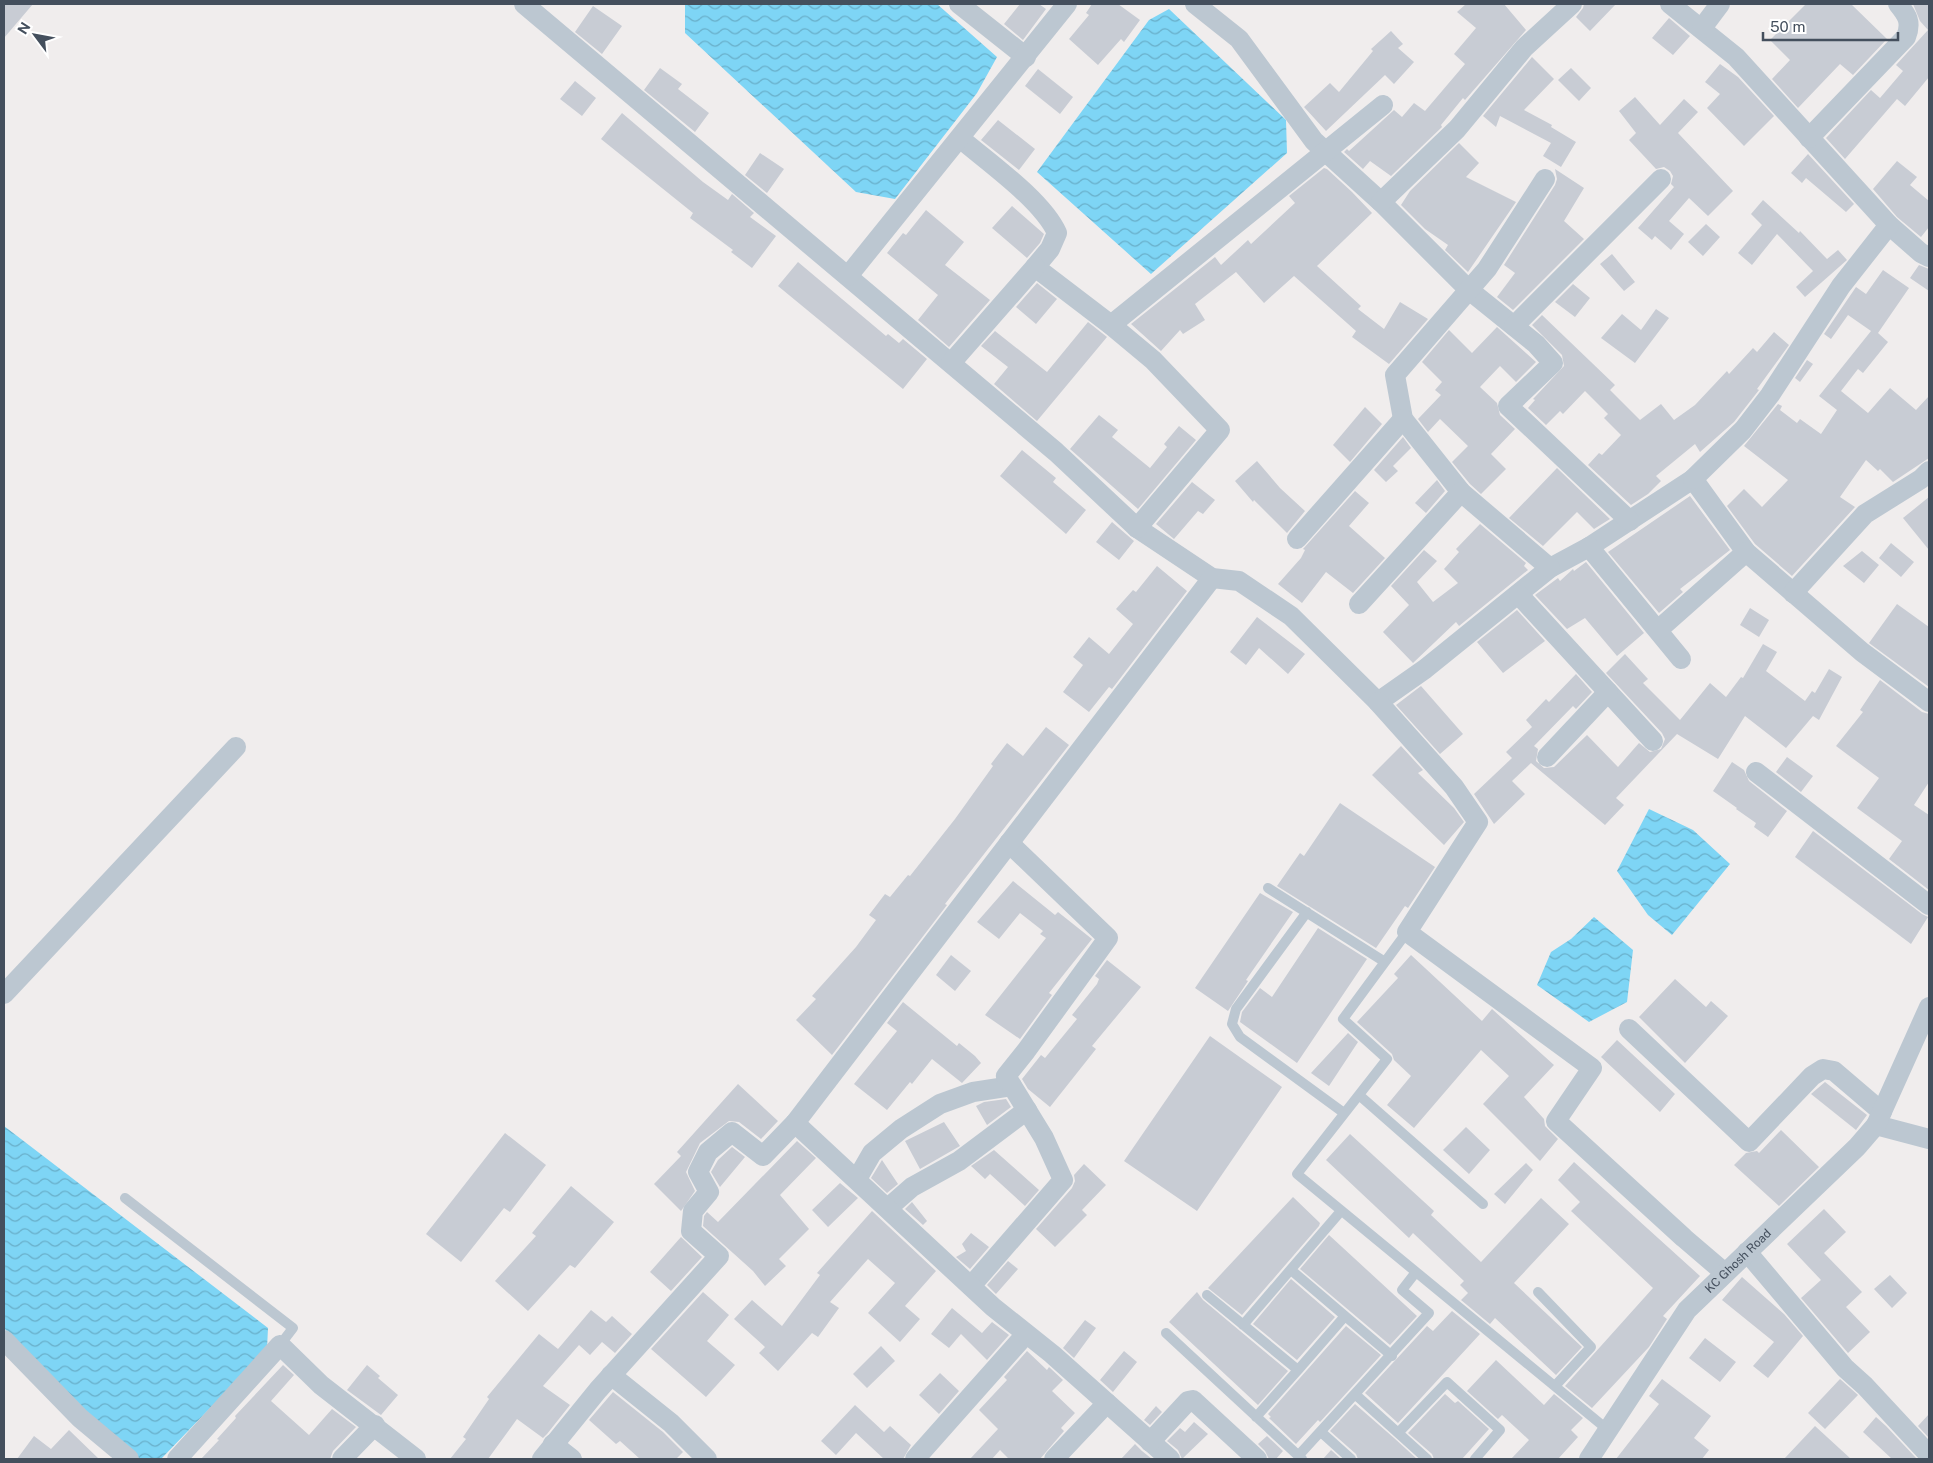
<svg xmlns="http://www.w3.org/2000/svg" width="1933" height="1463" font-family="'Public Sans',sans-serif">
  <defs>
    <pattern id="water-waves" width="16" height="10" patternUnits="userSpaceOnUse" patternTransform="scale(1.25)"><rect width="16" height="10" fill="#7ed5f5"/><path d="M0 5q4-4 8 0t8 0" fill="none" stroke="#69afca"/></pattern>
  </defs>
  <rect width="100%" height="100%" fill="#f0eded"/>
  <path fill="url(#water-waves)" d="M685 4H937L997 57 977 93 895 199 856 192 685 33Z
    M1169 9 1286 120 1287 153 1151 274 1037 172 1149 20Z
    M1649 809 1693 830 1730 864 1672 935 1648 915 1617 871Z
    M1594 917 1633 950 1627 1002 1589 1022 1537 985 1551 952 1571 939Z
    M4 1126 268 1328 267 1349 161 1459H133L98 1432 4 1328Z"/>
  <path fill="#c8ccd4" d="M4 4H33L4 38Z
    M1020 4H1039L1046 9 1023 40 1004 24Z
    M1092 4H1118L1140 20 1124 42 1121 39 1098 65 1069 39 1089 15 1086 13Z
    M1466 4H1504L1526 30 1465 100 1463 98 1441 125 1442 127 1391 176 1370 161 1363 169 1344 152 1347 149 1349 151 1394 110 1402 117 1414 103 1425 111 1465 64 1454 54 1476 28 1457 12Z
    M1584 4H1616L1590 31 1576 17 1583 8Z
    M1806 4H1851L1887 39 1853 75 1840 64 1798 108 1772 79 1790 60 1770 40Z
    M1913 4H1929V77L1905 106 1897 99 1845 159 1826 138 1871 90 1880 98 1903 71 1896 65 1928 30 1920 21Z
    M593 6 622 26 602 54 575 32Z
    M1669 18 1690 36 1673 55 1652 38Z
    M1391 31 1403 44 1398 48 1414 62 1394 84 1385 75 1326 131 1304 107 1330 83 1339 92 1373 51 1371 49Z
    M1532 57 1554 79 1524 110 1552 125 1551 127 1576 142 1561 167 1543 156 1551 143 1500 116 1496 127 1483 116Z
    M1720 64 1738 77 1774 116 1744 146 1707 108 1720 94 1705 82Z
    M660 68 682 84 678 89 709 113 695 132 644 90Z
    M1571 68 1591 88 1579 101 1558 80Z
    M1038 69 1073 97 1060 114 1025 86Z
    M575 81 596 98 582 116 560 99Z
    M1635 97 1660 125 1684 99 1698 112 1678 133 1733 191 1708 216 1689 198 1669 221 1684 234 1671 250 1655 236 1652 240 1638 228 1674 187 1671 184 1673 176 1670 171 1664 167 1656 169 1629 140 1636 133 1619 111Z
    M622 113 703 182 728 200 732 194 754 213 750 217 776 236 752 268 731 252 733 250 690 218 693 213 601 139Z
    M998 120 1035 149 1019 170 981 140Z
    M1459 143 1479 163 1466 177 1516 202 1468 272 1445 250 1448 245 1425 229 1401 205 1410 191Z
    M760 153 784 169 767 193 745 175Z
    M1808 154 1854 204 1846 212 1806 178 1802 183 1791 173Z
    M1897 161 1917 177 1910 185 1929 201V227L1921 237 1897 217 1873 189Z
    M1324 168 1327 169 1352 192 1372 213 1317 266 1361 306 1358 309 1384 329 1400 302 1428 319 1389 364 1352 337 1356 331 1294 276 1264 303 1236 272 1195 304 1205 320 1183 334 1180 330 1161 351 1131 324 1215 257 1221 265 1248 240 1251 244 1295 203 1289 196Z
    M1555 169 1584 188 1564 221 1584 239 1513 310 1497 297 1515 273 1504 265 1555 185 1557 179Z
    M1763 200 1799 233 1800 231 1827 259 1838 250 1847 260 1805 297 1796 287 1813 271 1777 234 1752 265 1738 253 1762 225 1751 214Z
    M1012 206 1044 234 1040 243 1027 258 992 228Z
    M926 210 964 242 945 265 990 300 949 347 918 320 938 295 887 253 903 233 906 235Z
    M1706 224 1720 237 1703 256 1688 242Z
    M1612 254 1635 282 1624 291 1600 264Z
    M798 262 886 336 888 334 899 343 903 339 927 359 903 389 778 286Z
    M1919 265 1929 269V291L1910 278Z
    M1883 270 1909 288 1878 333 1888 342 1863 373 1858 369 1841 391 1868 413 1890 388 1916 410 1929 396V458L1893 482 1880 469 1878 471 1866 460 1840 497 1855 507 1792 576 1755 544 1727 506 1744 489 1762 507 1788 480 1744 446 1778 404 1782 406 1780 410 1797 423 1800 419 1821 434 1837 410 1819 396 1871 331 1848 315 1831 339 1824 334 1856 287 1866 294Z
    M1037 283 1057 299 1036 324 1016 307Z
    M1573 284 1590 298 1575 317 1555 302Z
    M1656 309 1669 318 1635 363 1601 338 1622 314 1641 330Z
    M1542 315 1615 385 1610 390 1640 420 1661 404 1674 420 1695 405 1727 371 1729 374 1753 348 1757 352 1774 332 1789 345 1757 389 1759 390 1734 422 1700 452 1695 444 1656 476 1661 481 1648 494 1631 505 1588 465 1599 453 1602 455 1621 435 1604 418 1608 414 1585 391 1563 414 1560 411 1546 425 1528 408 1535 400 1533 399 1564 366 1562 355 1532 325Z
    M1088 322 1107 337 1037 421 994 384 1008 367 981 346 995 331 1047 372Z
    M1497 327 1536 362 1516 382 1500 366 1480 387 1497 403 1500 415 1515 429 1491 454 1506 469 1481 494 1470 484 1452 462 1468 446 1440 419 1428 432 1418 419 1441 395 1435 390 1442 382 1422 362 1449 330 1472 353Z
    M1807 360 1813 364 1800 382 1795 378Z
    M1365 407 1382 424 1350 462 1333 445Z
    M1099 415 1118 430 1112 437 1150 468 1167 447 1164 444 1179 426 1196 440 1138 509 1070 449Z
    M1403 437 1411 448 1393 466 1398 471 1386 482 1374 470Z
    M1022 450 1056 478 1053 482 1086 510 1066 534 1000 476Z
    M1257 461 1280 488 1305 511 1287 533 1254 500 1253 502 1235 481Z
    M1557 468 1610 519 1594 529 1577 512 1543 546 1509 518Z
    M1437 480 1445 491 1426 513 1415 503Z
    M1192 482 1215 500 1203 514 1198 511 1174 539 1156 524Z
    M1355 491 1369 503 1349 526 1385 558 1353 593 1326 572 1302 603 1278 584 1301 558 1305 550 1303 549Z
    M1690 496 1730 550 1680 589 1683 592 1659 613 1608 552Z
    M1929 497V550L1903 518Z
    M1112 522 1134 541 1119 560 1096 542Z
    M1480 524 1526 563 1524 566 1528 570 1459 626 1456 622 1413 663 1383 632 1409 605 1391 586 1424 550 1437 561 1417 582 1433 602 1458 583 1444 569 1459 552 1456 549Z
    M1891 543 1914 562 1901 577 1879 558Z
    M1862 551 1879 565 1864 583 1843 566Z
    M1586 562 1644 633 1617 656 1585 618 1567 629 1535 595 1558 578 1560 581 1573 569 1574 571Z
    M1157 566 1187 591 1112 689 1109 687 1089 712 1063 692 1083 665 1073 657 1089 637 1109 654 1133 624 1116 609 1133 590 1136 592Z
    M1897 604 1929 627V687L1869 643Z
    M1750 608 1769 620 1759 637 1740 625Z
    M1517 610 1545 641 1503 673 1477 642Z
    M1257 617 1305 654 1288 674 1259 648 1246 665 1230 652Z
    M1763 644 1777 652 1766 671 1805 701 1812 691 1815 693 1829 669 1842 677 1819 720 1813 716 1786 748 1745 716 1718 759 1677 734 1616 798 1624 805 1605 825 1531 763 1512 781 1525 794 1494 824 1474 794 1512 758 1506 752 1532 727 1526 720 1546 699 1549 702 1576 674 1592 692 1576 709 1573 706 1534 746 1538 749 1536 761 1544 768 1554 767 1587 735 1618 767 1639 743 1650 752 1661 749 1665 739 1662 733 1606 673 1625 654 1648 679 1643 683 1680 720 1710 683 1726 697 1741 677 1743 678Z
    M1880 680 1922 712 1929 714V782L1914 805 1929 815V890L1889 859 1902 841 1857 808 1879 778 1836 746 1863 712 1860 710Z
    M1421 686 1463 734 1440 754 1396 705Z
    M1046 727 1069 745 945 904 947 905 832 1055 796 1020 816 999 812 996 856 947 876 920 869 915 885 894 890 897 908 875 910 876 955 819 993 766 991 764 1007 743 1023 756Z
    M1401 746 1423 770 1418 773 1454 808 1464 822 1444 845 1372 775Z
    M1787 757 1813 776 1801 792 1776 772Z
    M1732 762 1744 770 1749 781 1787 811 1768 837 1754 827 1756 823 1736 809 1737 808 1713 791Z
    M1340 803 1435 867 1408 908 1405 906 1376 948 1277 886 1300 853 1304 856Z
    M1813 831 1922 914 1928 917 1911 944 1795 857Z
    M1013 881 1055 915 1058 912 1092 939 1049 993 1052 995 1020 1039 985 1015 1046 938 1040 934 1043 931 1020 913 999 939 977 922Z
    M1260 893 1293 912 1246 980 1248 981 1228 1011 1195 988Z
    M1318 928 1367 959 1297 1063 1240 1022 1242 1012 1260 988 1272 997Z
    M951 955 971 971 955 991 936 975Z
    M1411 955 1482 1021 1492 1009 1554 1065 1524 1097 1544 1119 1545 1126 1558 1139 1540 1161 1483 1104 1509 1076 1481 1050 1414 1128 1387 1105 1411 1076 1394 1060 1392 1054 1357 1022 1398 978 1394 974Z
    M1107 960 1141 987 1092 1046 1096 1049 1050 1107 1028 1089 1022 1079 1041 1055 1045 1058 1077 1019 1072 1015 1097 984 1099 979 1095 976Z
    M1675 979 1706 1007 1711 1001 1728 1016 1685 1063 1639 1017Z
    M903 1002 957 1046 959 1043 975 1056 981 1063 962 1083 932 1059 912 1084 910 1082 887 1110 854 1084 897 1031 887 1023Z
    M1348 1033 1358 1042 1329 1086 1311 1073Z
    M1210 1036 1282 1087 1197 1211 1124 1161Z
    M1617 1040 1675 1094 1660 1112 1601 1057Z
    M1825 1082 1867 1115 1856 1130 1811 1094Z
    M738 1084 778 1121 761 1139 739 1122 729 1121 700 1143 686 1172 695 1191 681 1211 654 1184 681 1156 677 1152Z
    M1006 1099 1011 1107 987 1125 976 1106 984 1102Z
    M944 1122 960 1146 920 1169 905 1141Z
    M1466 1127 1490 1150 1469 1174 1443 1150Z
    M1781 1130 1819 1167 1779 1206 1734 1165 1746 1153 1757 1151 1759 1153Z
    M505 1133 546 1165 510 1212 504 1208 461 1262 426 1234Z
    M1350 1134 1434 1211 1431 1215 1481 1262 1541 1198 1569 1224 1514 1283 1582 1347 1556 1375 1495 1318 1490 1324 1461 1300 1468 1293 1460 1285 1464 1281 1413 1233 1409 1238 1326 1160Z
    M797 1141 816 1158 780 1195 809 1229 779 1259 786 1266 765 1286 753 1271 703 1226 704 1216 707 1212 718 1222Z
    M732 1147 745 1157 720 1187 711 1172 718 1160Z
    M994 1150 1039 1190 1025 1206 990 1174 985 1179 971 1166Z
    M882 1160 898 1184 887 1193 871 1178Z
    M1574 1162 1700 1276 1663 1316 1667 1319 1649 1347 1592 1408 1565 1386 1653 1288 1571 1211 1580 1202 1558 1180Z
    M1526 1163 1533 1170 1505 1204 1494 1194Z
    M1084 1164 1106 1185 1082 1210 1087 1215 1055 1247 1036 1229 1072 1188 1075 1181 1074 1175Z
    M840 1183 858 1198 828 1227 812 1210Z
    M571 1186 614 1222 575 1268 570 1265 528 1311 495 1281 536 1236 532 1233Z
    M1293 1197 1320 1223 1319 1226 1242 1315 1208 1288Z
    M912 1202 927 1221 923 1225 905 1209Z
    M1824 1209 1846 1232 1824 1253 1862 1292 1846 1307 1870 1332 1848 1353 1801 1298 1821 1280 1787 1244Z
    M872 1211 936 1271 905 1306 920 1319 900 1342 868 1313 895 1283 868 1259 830 1302 839 1308 818 1337 812 1333 778 1371 759 1353 765 1347 734 1319 752 1300 782 1326 820 1275 817 1273Z
    M971 1233 989 1247 970 1269 956 1257 966 1251 962 1244Z
    M1329 1235 1417 1316 1390 1345 1300 1269Z
    M681 1237 702 1257 671 1291 650 1272Z
    M1008 1261 1018 1269 996 1294 987 1285Z
    M1890 1275 1907 1293 1892 1308 1874 1289Z
    M1742 1277 1784 1314 1803 1336 1768 1378 1753 1366 1774 1342 1722 1300Z
    M1291 1279 1335 1317 1297 1360 1253 1324Z
    M703 1292 729 1315 707 1341 735 1365 706 1397 651 1349Z
    M1197 1292 1203 1300 1288 1371 1258 1405 1169 1322Z
    M952 1308 982 1333 992 1322 1009 1335 987 1360 961 1334 949 1348 931 1334Z
    M591 1310 606 1322 612 1316 632 1334 615 1353 602 1342 590 1355 579 1345 543 1386 570 1405 547 1434 543 1438 517 1419 488 1459H450L466 1439 463 1437 489 1399 487 1397 539 1334 558 1349Z
    M1452 1311 1480 1334 1398 1423 1365 1393 1427 1326 1433 1331Z
    M1085 1320 1096 1328 1074 1358 1063 1348Z
    M1346 1326 1381 1355 1320 1422 1318 1420 1296 1444 1269 1418 1271 1417 1268 1414Z
    M1705 1338 1736 1362 1720 1382 1689 1358Z
    M881 1346 895 1361 867 1388 853 1374Z
    M1027 1351 1047 1370 1049 1367 1063 1380 1052 1391 1075 1413 1061 1428 1064 1431 1040 1459H1009L1000 1450 992 1459H970L998 1429 979 1410 1007 1380 1004 1377Z
    M1124 1351 1137 1362 1113 1392 1100 1380Z
    M1496 1360 1544 1405 1554 1394 1583 1418 1571 1430 1578 1437 1558 1459H1511L1529 1440 1502 1415 1498 1419 1467 1391Z
    M283 1365 294 1375 271 1401 309 1435 332 1409 356 1427 333 1451 330 1459H201L219 1440 217 1439 236 1418 235 1416Z
    M367 1365 380 1376 378 1378 398 1395 381 1415 347 1390Z
    M940 1373 959 1391 939 1414 919 1395Z
    M1662 1379 1711 1416 1694 1438 1709 1450 1702 1459H1616L1659 1404 1649 1396Z
    M1840 1379 1858 1395 1825 1429 1808 1413Z
    M613 1392 663 1432 683 1452 676 1459H640L620 1441 616 1444 589 1420Z
    M1445 1394 1455 1403 1458 1401 1489 1429 1462 1459H1434L1432 1454 1408 1433Z
    M1355 1404 1394 1438 1417 1459H1358L1356 1454 1330 1431Z
    M855 1405 884 1432 890 1426 911 1445 903 1459H884L856 1433 836 1455 821 1441Z
    M1156 1406 1162 1412 1150 1425 1144 1420Z
    M1929 1414V1438L1918 1426Z
    M1876 1417 1886 1426 1917 1459H1892L1863 1432Z
    M1194 1422 1208 1434 1182 1459 1178 1450 1167 1441 1180 1428 1185 1432Z
    M1815 1426 1851 1459H1784Z
    M69 1430 99 1459H17L34 1436 51 1449Z
    M1267 1436 1283 1451 1276 1459H1269L1265 1451 1258 1444Z
    M1135 1444 1142 1451 1152 1459H1121Z
    M1331 1450 1341 1459H1323Z"/>
  <g fill="none" stroke-linecap="round" stroke-linejoin="round">
    <path stroke="#bcc7d1" stroke-width="10" d="M1268 888 1385 962
      M1307 912 1236 1009 1232 1024 1240 1037 1344 1113
      M1407 932 1343 1019 1387 1059 1297 1174 1608 1430
      M1359 1095 1483 1204
      M125 1198 293 1328 280 1345
      M1291 1270 1392 1356
      M1538 1292 1591 1347 1555 1386
      M1207 1295 1298 1370 1256 1417
      M1243 1325 1341 1211
      M1166 1333 1302 1459
      M1298 1370 1345 1316
      M1356 1395 1427 1459
      M1321 1432 1351 1459
      M1398 1433 1447 1382 1500 1430 1475 1459
      M1298 1456 1429 1313 1402 1290 1416 1272"/>
    <g stroke="#bcc7d1" stroke-width="20">
      <path d="M524 4 1056 452 1137 528 1212 578 1239 581 1291 616 1378 702 1425 669 1550 568 1589 547 1693 479 1746 552 1862 652 1929 702"/>
      <path d="M959 4 1026 57"/>
      <path d="M1195 4 1239 39 1314 141 1381 202 1469 290 1536 344 1553 363 1508 406 1630 521"/>
      <path d="M1670 4 1736 57 1889 225 1921 253 1929 257"/>
      <path d="M1702 28 1720 4"/>
      <path d="M1809 138 1906 37C1912 22 1907 15 1898 4"/>
      <path d="M961 139C989 163 1042 200 1057 233L1050 249 1035 267 1111 325 1153 360 1220 430 1137 528"/>
      <path d="M1545 179 1487 269 1395 375 1403 419 1461 492 1550 568"/>
      <path d="M1381 202 1457 129 1524 48 1572 4"/>
      <path d="M848 276 1067 4"/>
      <path d="M1111 325 1383 105"/>
      <path d="M1514 326 1661 179"/>
      <path d="M951 363 1035 267"/>
      <path d="M1693 479 1743 430 1770 395 1841 286 1889 225"/>
      <path d="M1297 539 1403 419"/>
      <path d="M1589 547 1681 659"/>
      <path d="M1793 593 1865 514 1921 479 1929 471"/>
      <path d="M1519 595 1653 741"/>
      <path d="M1359 604 1461 492"/>
      <path d="M1658 630 1746 552"/>
      <path d="M1378 702 1454 787 1478 822 1407 932 1592 1068 1556 1121 1684 1238 1725 1273"/>
      <path d="M1547 757 1608 692"/>
      <path d="M1756 772 1929 905"/>
      <path d="M4 994 236 747"/>
      <path d="M1629 1029 1749 1142 1812 1076 1823 1069 1834 1071 1882 1112"/>
      <path d="M1876 1125 1929 1139"/>
      <path d="M857 1179 872 1153 901 1129 940 1104 973 1092 1012 1086"/>
      <path d="M888 1208 912 1187 959 1161 1027 1110"/>
      <path d="M1747 1252 1845 1368 1865 1386 1929 1455"/>
      <path d="M971 1286 1063 1180 1044 1138 1006 1076 1026 1051 1108 938 1009 843"/>
      <path d="M4 1340 80 1418 129 1459"/>
      <path d="M611 1375 671 1423 707 1459"/>
      <path d="M1107 1403 1170 1459"/>
      <path d="M1150 1442 1188 1401 1193 1400 1257 1459"/>
      <path d="M553 1444 572 1459"/>
      <path d="M177 1459 280 1345 321 1385 416 1459"/>
      <path d="M342 1459 375 1425"/>
      <path d="M542 1459 598 1390 719 1256 691 1231 693 1211 709 1192 698 1172 708 1152 732 1132 763 1156 795 1123"/>
      <path d="M915 1459 1026 1334"/>
      <path d="M1054 1459 1107 1403 1052 1354 993 1307 795 1123 1212 578"/>
      <path id="s1" d="M1589 1459 1687 1310 1857 1147 1876 1125 1929 1007"/>
    </g>
  </g>
  <g text-anchor="middle" stroke-width="4" stroke-linejoin="round" paint-order="stroke">
    <g font-size="12" fill="#444f5d" stroke="#fff">
      <text dy="4" stroke="none"><textPath href="#s1" startOffset="249">KC Ghosh Road</textPath></text>
    </g>
  </g>
  <rect width="1933" height="1463" fill="none" stroke="#444f5d" stroke-width="10"/>
  <g transform="translate(35 35) rotate(302)" stroke="#ffffff" stroke-width="4" paint-order="stroke">
  <path d="M0-4L9 19L0 12L-9 19Z" fill="#444f5d"/>
  <text y="-8" font-size="14" font-weight="bold" text-anchor="middle" fill="#444f5d">N</text>
  </g>
  <path d="M1763 32v8h135v-8" fill="none" stroke="#444f5d" stroke-width="2.5"/>
  <text x="1770" y="32" font-size="15" fill="#444f5d" stroke="#ffffff" stroke-width="4" paint-order="stroke">50 m</text>
</svg>
